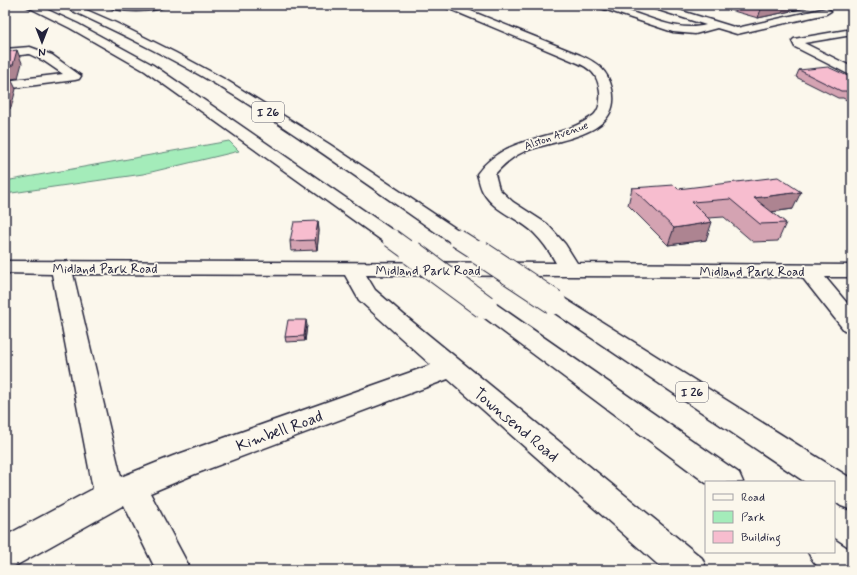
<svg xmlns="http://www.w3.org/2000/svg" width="857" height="575" font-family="Mynerve,sans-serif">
  <rect width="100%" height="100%" fill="#fbf7ec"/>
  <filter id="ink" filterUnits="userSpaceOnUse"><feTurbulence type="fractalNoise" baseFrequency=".025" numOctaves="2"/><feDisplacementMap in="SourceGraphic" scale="8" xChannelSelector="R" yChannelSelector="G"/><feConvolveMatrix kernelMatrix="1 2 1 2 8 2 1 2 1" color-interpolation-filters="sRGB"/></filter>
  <g filter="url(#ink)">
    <path fill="#a4ecba" stroke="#63877a" d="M229 141 239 151 143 174 5 194V181Z"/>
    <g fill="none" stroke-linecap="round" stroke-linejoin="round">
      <g stroke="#22223b" stroke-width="3">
        <path id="minor" d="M107 5H166C158 13 115 13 107 5Z
          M443 5H456L580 55C596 62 608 70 612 89 623 137 554 139 523 152 512 157 503 165 495 174L499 189 513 202 547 224 565 244 577 263 852 265V277H825L852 309V332L844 330 802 277 366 275 375 290 404 315 702 558 707 570H664L448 379 195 474 150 493 191 570H156L124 505 17 565 5 570V536L93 489 52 274 5 273V261L556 263C550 252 543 242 534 233 519 218 494 212 483 192 480 187 479 180 477 174 507 132 557 143 594 115 604 105 601 81 592 72 588 68 583 65 578 63L445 7ZM73 274 345 275 359 300 431 365 173 456 121 477Z
          M596 5C634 5 668 35 706 25L649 7 647 5H662L737 28 826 8 831 11 826 14 737 34 717 28 695 34 673 32 598 7Z
          M852 29V35L804 43 852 67V76L795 47 792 41 794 39Z
          M30 47 52 55 81 76 79 79 75 80 5 89V81L63 74 44 61 29 54 5 57V49Z"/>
      </g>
      <g stroke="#22223b" stroke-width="3">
        <path id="highway" d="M24 5H37L78 24 153 65 398 234 401 238 398 242 391 244 384 242 145 71 70 28Z
          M62 5H75L116 23 176 53 226 80 329 144 464 234 467 238 464 242 457 244 450 242C373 189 297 133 217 85 168 56 116 31 64 7Z
          M554 295 562 297 852 479V510L841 506 834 501V482H805L546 307 543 302 546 297Z
          M485 300 493 302 739 473 743 482 706 483 477 312 474 307 477 302Z
          M834 539 852 551V570C829 570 819 575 808 552H834Z"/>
      </g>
      <use href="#minor" fill="#fbf7ec" fill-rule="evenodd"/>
      <use href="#highway" fill="#fbf7ec" fill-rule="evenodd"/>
      <g stroke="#22223b" stroke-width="20" stroke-linecap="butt">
        <path id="highway-bridge-far1" d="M391 238 413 254
          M457 238 482 254"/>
      </g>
      <g stroke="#22223b" stroke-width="26" stroke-linecap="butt">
        <path id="highway-bridge" d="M412 253 485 307
          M480 253 554 302"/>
      </g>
      <use href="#highway-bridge-far1" stroke="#fbf7ec" stroke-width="18"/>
      <use href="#highway-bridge" stroke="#fbf7ec" stroke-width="24"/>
    </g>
    <path fill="#d4a3b2" stroke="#22223b" d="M717 5H811L810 7 758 18 719 7V6H717Z
      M799 70 852 78V103L843 98H838L796 77Z
      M632 188 678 189 793 209 772 212 786 223 778 241 753 242 724 217 708 218 706 240 668 245 628 205Z
      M318 221 319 231 317 250 291 251 290 241Z
      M307 325 305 341 286 342 285 337Z"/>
    <path fill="#ad8491" stroke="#22223b" d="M779 5H811L810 7 758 18 761 9Z
      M17 50 22 63 18 78 11 79 16 89 11 108 5 109V66Z
      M801 192 793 209 749 215 754 198Z
      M318 221 319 231 317 250 315 240Z
      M712 222 706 240 668 245 674 228Z
      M306 320 307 325 305 341 304 336Z"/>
    <path fill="#f7bdcf" stroke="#22223b" d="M748 5H779L761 9Z
      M17 50 13 65 5 66V52Z
      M828 67 852 78V95L846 91H841L799 70Z
      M5 76H10L5 94Z
      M778 177 801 192 754 198 786 223 760 224 730 199 692 202 712 222 674 228 632 188 674 185 678 189Z
      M318 221 315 240 290 241 294 222Z
      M288 320H306L304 336 285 337Z"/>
  </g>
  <g text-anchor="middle" stroke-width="3.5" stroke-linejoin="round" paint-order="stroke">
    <g font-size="11" fill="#22223b" stroke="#fbf7ec">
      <text transform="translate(556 135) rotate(-19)" y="4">Alston Avenue</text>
    </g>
    <g fill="#fbf7ec" stroke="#636270" stroke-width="1">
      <rect x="252" y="102" width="32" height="20" rx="3"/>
      <rect x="676" y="382" width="32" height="20" rx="3"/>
    </g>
    <g font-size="12" font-weight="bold" fill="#22223b">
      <text x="268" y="116">I 26</text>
      <text x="692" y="396">I 26</text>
    </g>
    <g font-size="13" fill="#22223b" stroke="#fbf7ec">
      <text x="105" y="273">Midland Park Road</text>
      <text x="428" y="275">Midland Park Road</text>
      <text x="752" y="276">Midland Park Road</text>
    </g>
    <g font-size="16" fill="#22223b" stroke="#fbf7ec">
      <text transform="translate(517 424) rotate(40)" y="6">Townsend Road</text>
      <text transform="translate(279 430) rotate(-20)" y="6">Kimbell Road</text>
    </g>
  </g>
  <rect width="857" height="575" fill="none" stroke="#fbf7ec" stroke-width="20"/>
  <rect x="10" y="10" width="837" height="555" fill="none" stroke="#22223b" stroke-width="1.5" filter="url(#ink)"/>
  <rect x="705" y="481" width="130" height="72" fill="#fbf7ec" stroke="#a4a2a5"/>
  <rect x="713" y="494" width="20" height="6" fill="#fbf7ec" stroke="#a4a2a5"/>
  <text x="741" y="501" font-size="12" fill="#22223b">Road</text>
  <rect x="713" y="511" width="20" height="12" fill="#a4ecba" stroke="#a4a2a5"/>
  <text x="741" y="521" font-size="12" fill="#22223b">Park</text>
  <rect x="713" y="531" width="20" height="12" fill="#f7bdcf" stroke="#a4a2a5"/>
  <text x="741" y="541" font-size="12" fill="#22223b">Building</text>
  <g transform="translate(42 42) rotate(180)" stroke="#fbf7ec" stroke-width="3" paint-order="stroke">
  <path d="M0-3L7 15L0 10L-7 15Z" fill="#22223b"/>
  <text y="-6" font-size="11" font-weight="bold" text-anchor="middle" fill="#22223b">N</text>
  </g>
</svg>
